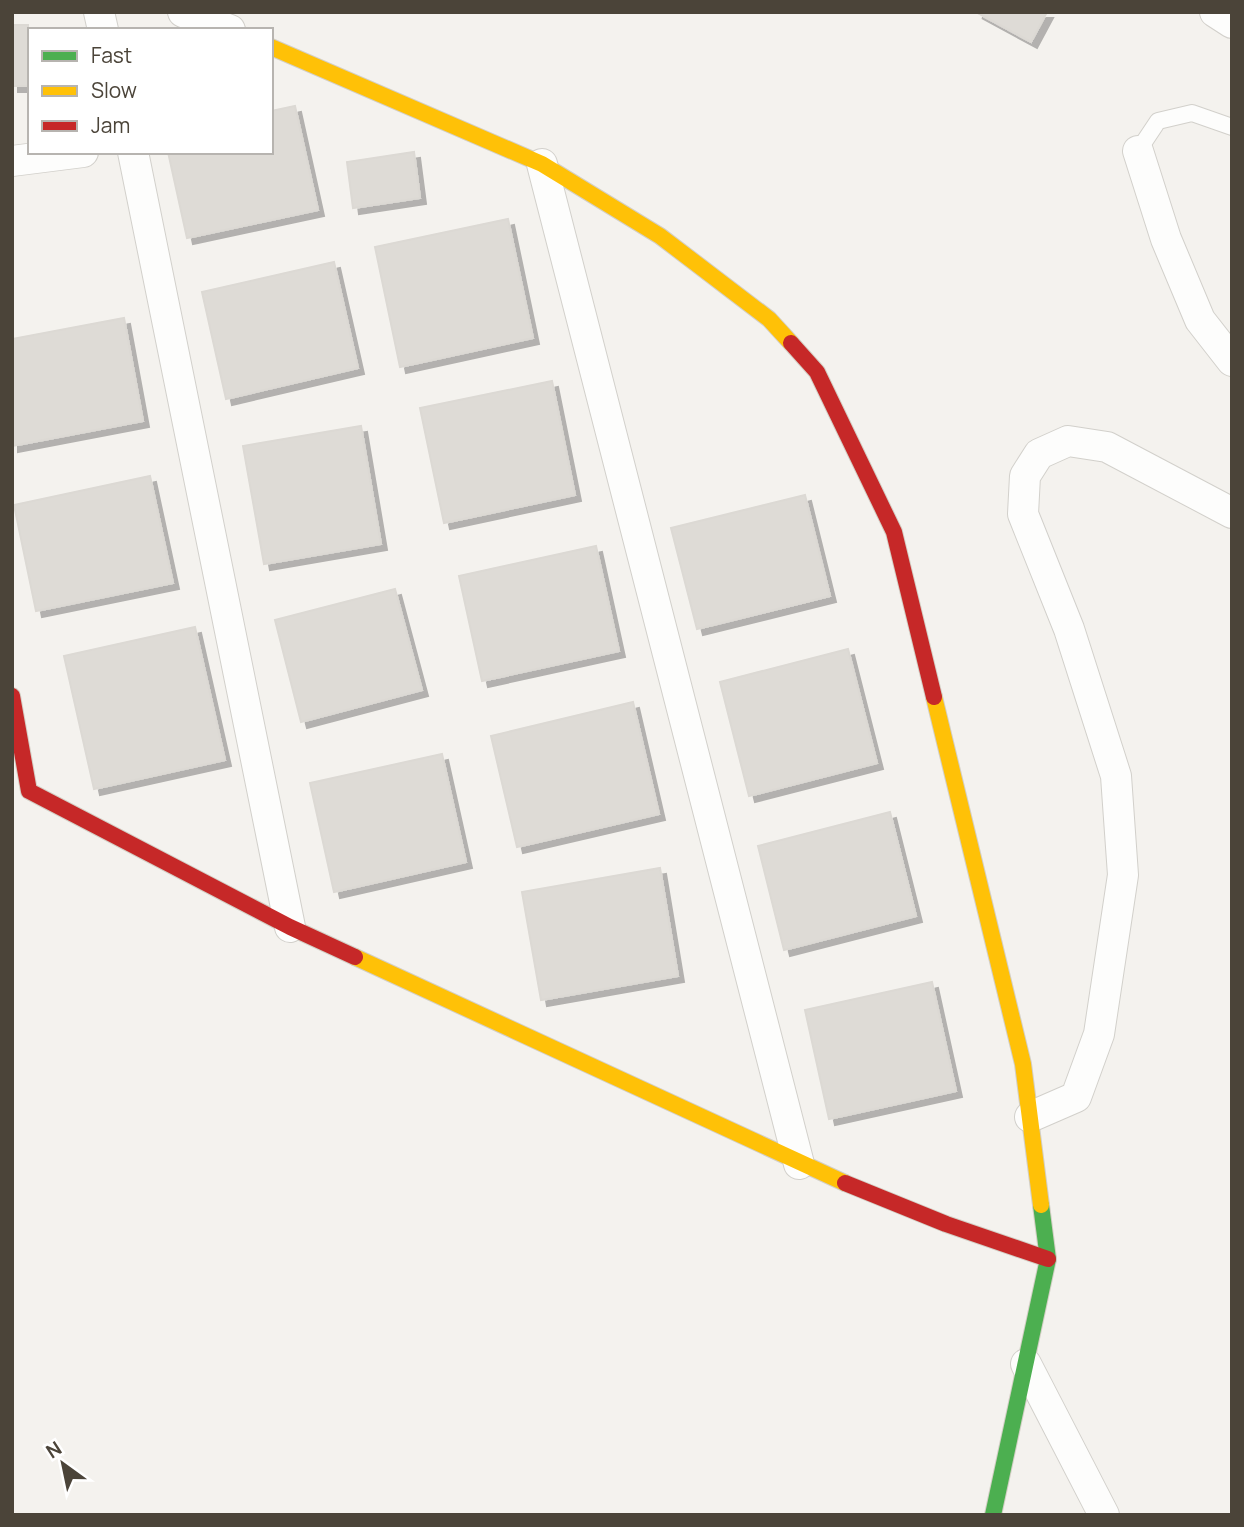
<svg xmlns="http://www.w3.org/2000/svg" width="1244" height="1527" font-family="Manrope,sans-serif">
  <defs>
    <filter id="shadow"><feDropShadow dx="6" dy="6" stdDeviation="0" flood-color="#0004"/></filter>
  </defs>
  <rect width="100%" height="100%" fill="#f4f2ee"/>
  <path fill="#dedbd6" stroke="#dcd9d4" stroke-width="2" filter="url(#shadow)" d="M976 12H1047L1031 42Z
    M12 25H28V86H12Z
    M295 106 318 210 187 238 168 152H271V111Z
    M414 152 420 198 353 208 347 162Z
    M508 219 533 338 400 367 375 247Z
    M334 262 358 368 226 399 202 292Z
    M124 318 143 421 12 446V339Z
    M552 381 575 495 444 523 420 408Z
    M361 426 381 544 264 564 243 446Z
    M150 476 173 583 36 611 14 505Z
    M805 495 830 596 697 629 671 528Z
    M596 546 619 651 482 681 459 576Z
    M395 589 422 690 301 722 275 620Z
    M195 627 225 760 94 789 64 656Z
    M848 649 877 763 749 796 720 682Z
    M633 702 659 814 517 847 491 736Z
    M442 754 466 862 334 892 310 783Z
    M890 812 916 916 784 950 758 846Z
    M660 868 678 976 541 1000 522 892Z
    M932 982 956 1091 829 1119 805 1010Z"/>
  <g fill="none" stroke-linecap="round" stroke-linejoin="round">
    <g stroke="#d2d0cb" stroke-width="18">
      <path id="lane" d="M1138 151 1158 121 1192 113 1232 127"/>
    </g>
    <g stroke="#d2d0cb" stroke-width="32">
      <path id="street" d="M99 12 103 30
        M183 12 230 30
        M1215 12 1232 23
        M1138 151 1166 239 1200 320 1232 361
        M133 152 290 927
        M12 161 83 152
        M542 164 799 1164
        M1030 1117 1076 1097 1099 1034 1123 875 1116 776 1069 629 1023 514 1025 476 1039 454 1068 441 1107 447 1232 513
        M1026 1364 1104 1515"/>
    </g>
    <g stroke="#d3cfc5" stroke-width="18">
      <path id="fast" d="M993 1515 1048 1259 1041 1205"/>
    </g>
    <g stroke="#d3cfc5" stroke-width="18">
      <path id="slow" d="M271 47 542 164 660 236 769 319 791 343
        M934 697 1023 1064 1041 1205
        M355 957 845 1183"/>
    </g>
    <g stroke="#d3cfc5" stroke-width="18">
      <path id="jam" d="M791 343 817 372 894 532 934 697
        M12 696 29 791 290 927 355 957
        M845 1183 946 1224 1048 1259"/>
    </g>
    <use href="#lane" stroke="#fdfdfc" stroke-width="16"/>
    <use href="#street" stroke="#fdfdfc" stroke-width="30"/>
    <use href="#fast" stroke="#4caf50" stroke-width="16"/>
    <use href="#slow" stroke="#ffc107" stroke-width="16"/>
    <use href="#jam" stroke="#c62828" stroke-width="16"/>
  </g>
  <rect width="1244" height="1527" fill="none" stroke="#4b4439" stroke-width="28"/>
  <rect x="28" y="28" width="245" height="126" fill="#ffffff" stroke="#b7b4b0" stroke-width="2"/>
  <rect x="42" y="51" width="35" height="10" fill="#4caf50" stroke="#b7b4b0" stroke-width="2"/>
  <text x="91" y="63" font-size="21" fill="#4b4439">Fast</text>
  <rect x="42" y="86" width="35" height="10" fill="#ffc107" stroke="#b7b4b0" stroke-width="2"/>
  <text x="91" y="98" font-size="21" fill="#4b4439">Slow</text>
  <rect x="42" y="121" width="35" height="10" fill="#c62828" stroke="#b7b4b0" stroke-width="2"/>
  <text x="91" y="133" font-size="21" fill="#4b4439">Jam</text>
  <g transform="translate(63 1464) rotate(327)" stroke="#ffffff" stroke-width="5" paint-order="stroke">
  <path d="M0-5L12 26L0 18L-12 26Z" fill="#4b4439"/>
  <text y="-10" font-size="19" font-weight="bold" text-anchor="middle" fill="#4b4439">N</text>
  </g>
</svg>
